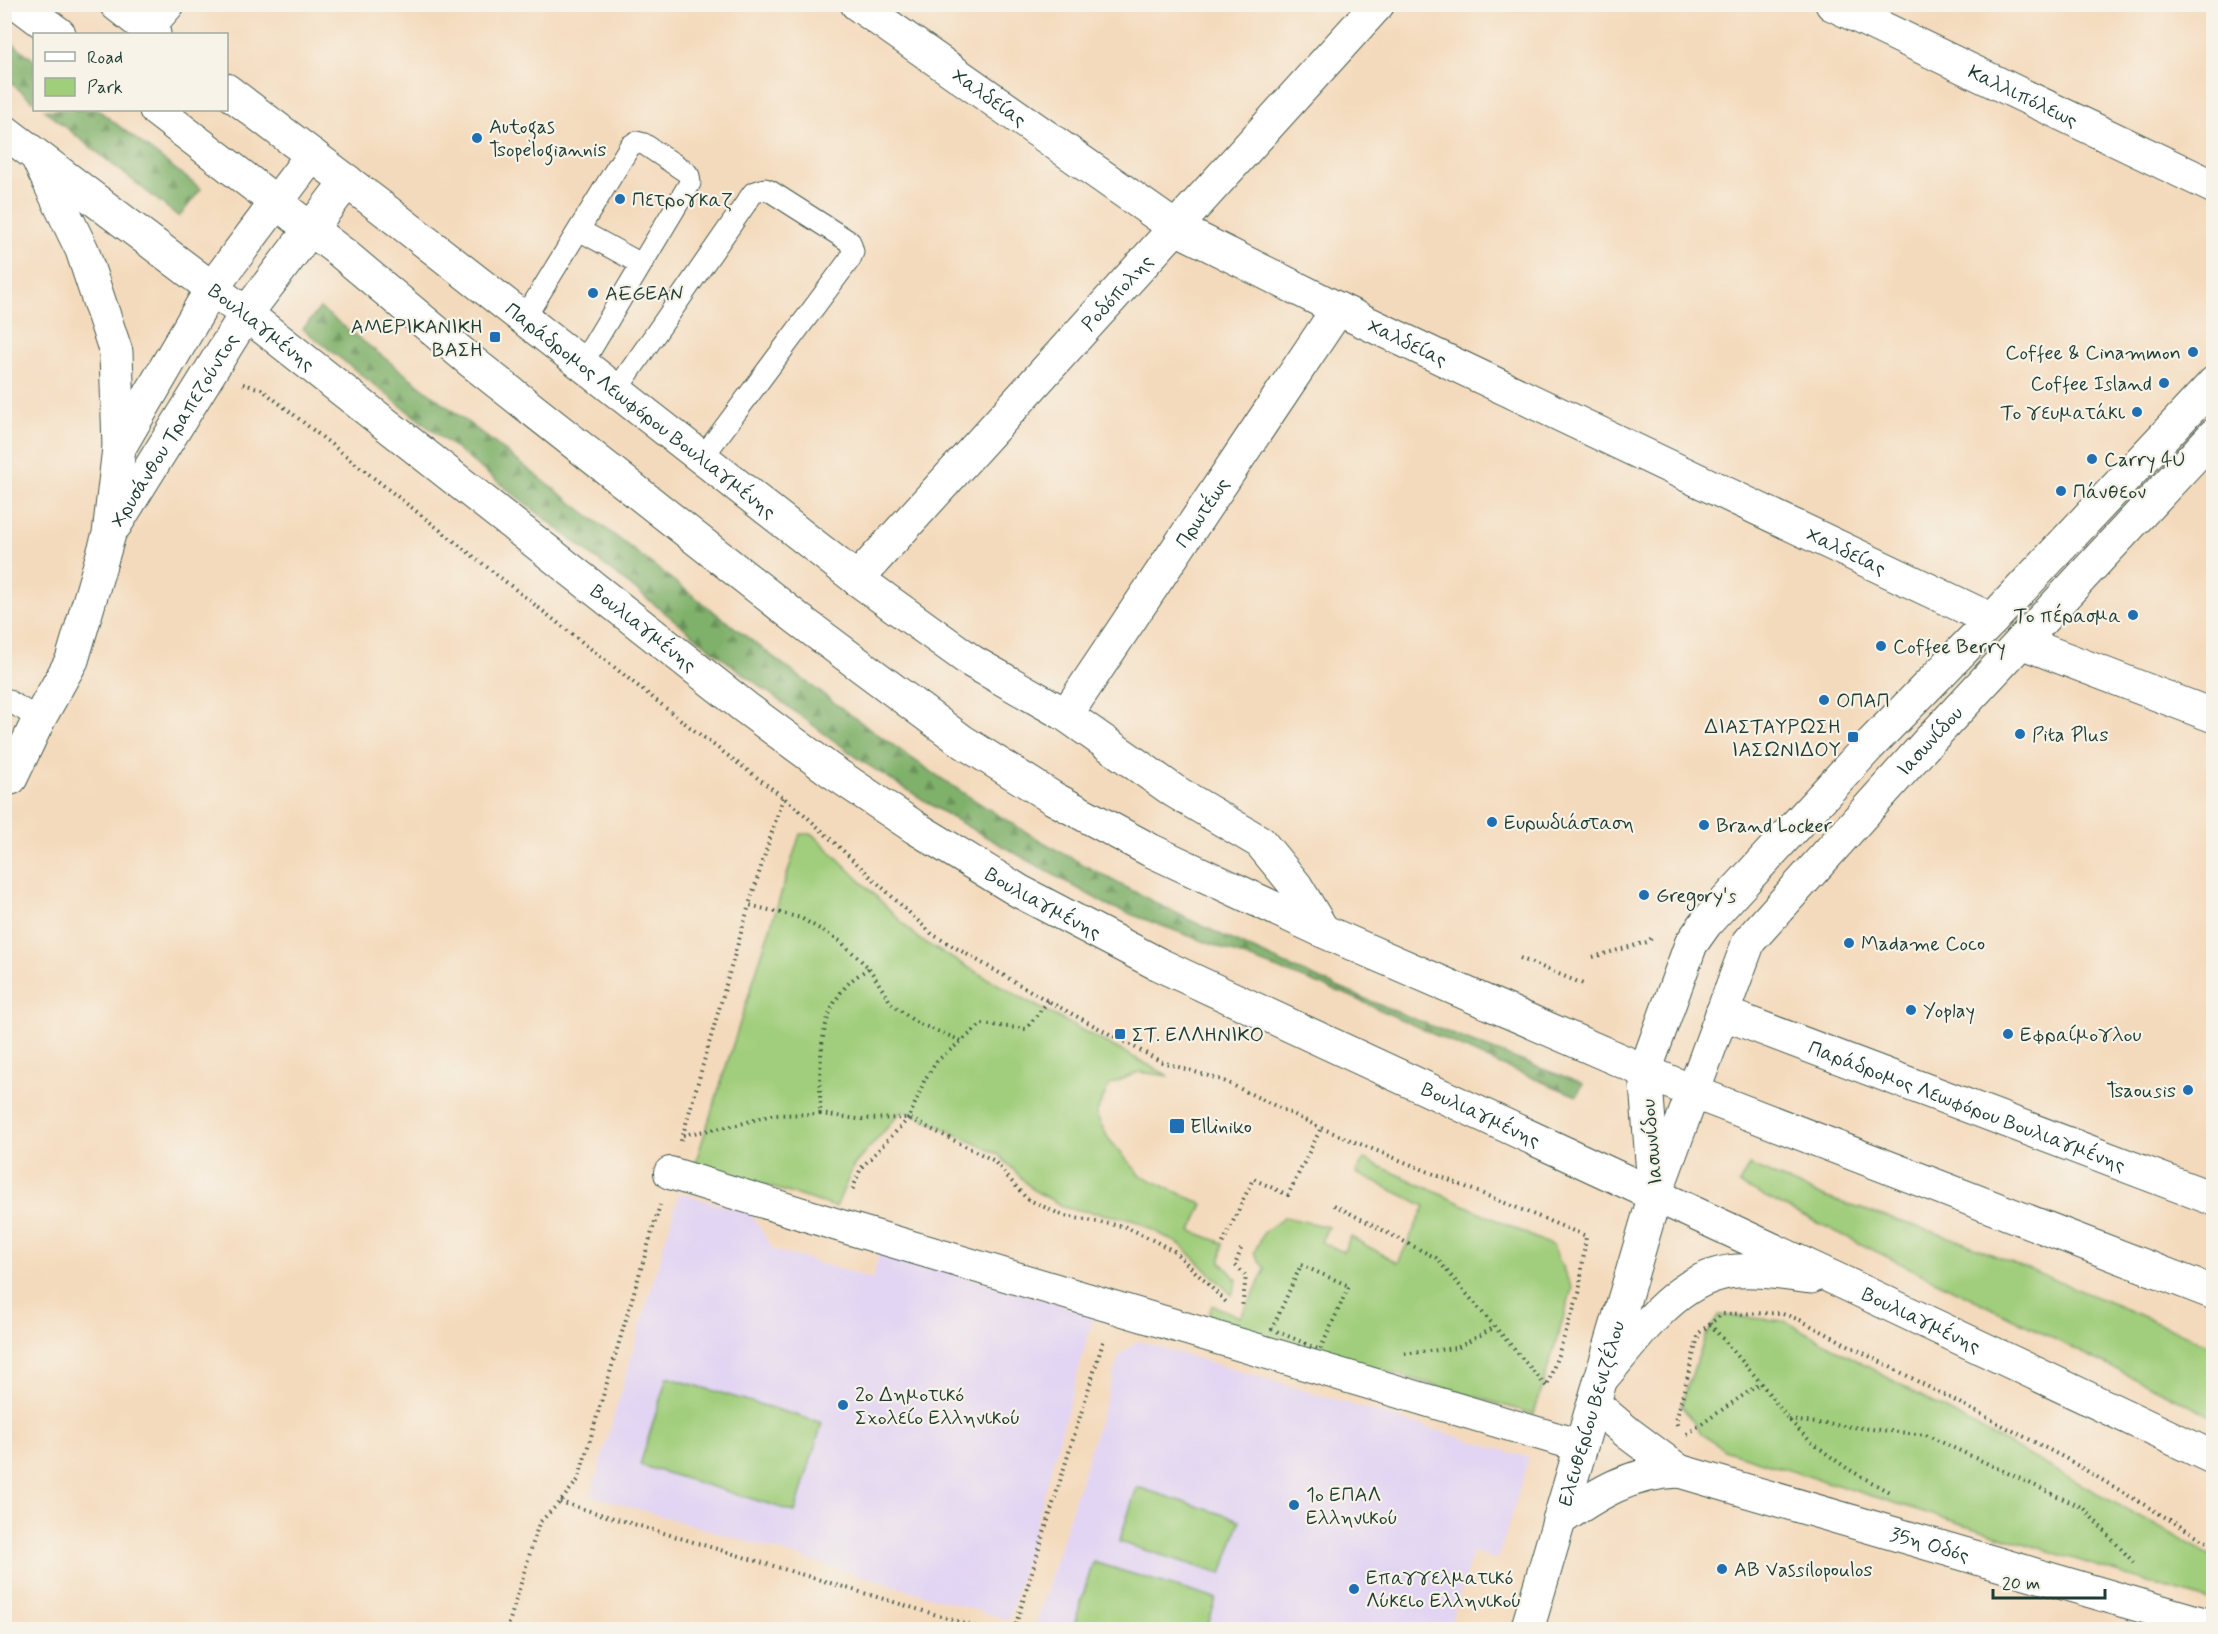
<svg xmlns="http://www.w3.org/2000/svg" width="2218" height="1634" font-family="Mynerve,sans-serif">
  <defs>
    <pattern id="forest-firs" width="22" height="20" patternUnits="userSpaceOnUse" patternTransform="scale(1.5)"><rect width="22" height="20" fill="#80b16b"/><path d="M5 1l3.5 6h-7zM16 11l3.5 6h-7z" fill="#689159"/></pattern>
  </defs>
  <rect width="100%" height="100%" fill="#f7f3e8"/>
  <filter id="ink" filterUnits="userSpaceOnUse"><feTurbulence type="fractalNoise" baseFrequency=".0167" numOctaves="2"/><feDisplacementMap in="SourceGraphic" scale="12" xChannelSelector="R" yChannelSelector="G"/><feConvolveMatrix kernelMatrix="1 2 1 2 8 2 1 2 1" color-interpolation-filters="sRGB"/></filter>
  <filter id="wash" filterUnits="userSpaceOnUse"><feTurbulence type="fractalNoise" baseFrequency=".008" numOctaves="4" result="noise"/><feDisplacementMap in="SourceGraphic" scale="24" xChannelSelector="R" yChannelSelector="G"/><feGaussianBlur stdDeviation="1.35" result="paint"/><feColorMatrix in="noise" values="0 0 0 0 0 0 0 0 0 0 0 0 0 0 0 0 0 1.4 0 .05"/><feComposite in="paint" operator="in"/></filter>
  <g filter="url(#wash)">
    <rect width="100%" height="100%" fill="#f4dabc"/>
    <path fill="#e2d4f3" d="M679 1193 751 1214 774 1250 873 1279 879 1251 1094 1315 1009 1620 591 1495Z
      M1139 1341 1529 1458 1498 1560 1473 1552 1449 1629 1034 1630 1120 1354Z"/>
    <path fill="#a1ce7b" stroke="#608658" stroke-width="1.5" d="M800 834H813L920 940 1027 1001 1169 1076 1139 1072 1109 1085 1096 1114 1108 1138 1140 1175 1203 1204 1191 1231 1223 1243 1221 1262 1237 1280 1232 1295 1181 1245 1132 1219 1066 1208 1033 1190 998 1154 917 1116 902 1111 854 1165 836 1207 695 1164Z
      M1364 1159 1553 1246 1572 1289 1534 1414 1207 1320 1212 1305 1240 1317 1250 1301 1265 1269 1254 1253 1264 1232 1285 1217 1328 1227 1321 1242 1343 1252 1351 1237 1398 1263 1425 1206 1356 1173Z
      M1749 1165 1827 1198 1952 1238 2150 1319 2213 1347V1417L1739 1184Z
      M1719 1315 1785 1321 2213 1557V1602L1724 1450 1701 1433 1681 1405 1706 1335Z
      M667 1377 822 1423 795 1512 640 1465Z
      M1137 1487 1240 1520 1222 1574 1119 1542Z
      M1093 1562 1216 1599 1207 1629H1073Z"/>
    <path fill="url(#forest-firs)" stroke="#507750" stroke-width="1.5" d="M5 37 34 60V102L5 78Z
      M44 110H98L201 189 179 217Z
      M320 308C446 406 573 504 700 601 807 683 914 766 1031 835 1205 937 1394 1014 1583 1084L1577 1096 1498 1064 1350 996 1109 906 949 816 863 762 738 670 303 329Z"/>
  </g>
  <g filter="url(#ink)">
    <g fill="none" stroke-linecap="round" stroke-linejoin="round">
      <g stroke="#3f5548" stroke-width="23">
        <path id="service" d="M579 230 641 264
          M524 319 630 146 636 142 644 144 686 172 689 176 690 183 582 364
          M616 391 753 193 765 189 770 191 850 242 853 252 850 259 702 458
          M4 698 39 719"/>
      </g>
      <g stroke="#3f5548" stroke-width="34">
        <path id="pedestrian" d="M670 1173 841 1226 1581 1446"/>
      </g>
      <g stroke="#3f5548" stroke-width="35">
        <g id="minor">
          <path id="s1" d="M857 4 1176 228 1338 309 1992 620"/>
          <path id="s2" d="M1832 4 2214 187"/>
          <path d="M146 29 168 4"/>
          <path id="s3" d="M115 525 246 314 347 181"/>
          <path id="s4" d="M857 579 1378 4"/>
          <path d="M2021 642 2214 716"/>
          <path id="s5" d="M1066 715 1338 309"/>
          <path d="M11 778 39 719 72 660 109 534 119 448 212 288 312 155"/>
          <path d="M1594 1404 1628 1433 1679 1471"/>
          <path id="s6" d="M1559 1520C1599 1493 1629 1473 1679 1471L2214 1627"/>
        </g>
      </g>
      <g stroke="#3f5548" stroke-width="35">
        <g id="tertiary">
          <path d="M116 4 154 34"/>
          <path id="s7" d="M226 90 381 207 857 579 971 661 1066 715 1174 791 1260 842 1296 886 1323 931"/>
          <path id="s8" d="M1722 1013 2214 1199"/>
          <path d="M1654 1187 1645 1071 1691 944 1706 923 1868 747 1992 620 2214 383"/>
          <path id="s9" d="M1527 1630 1655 1195 1749 941 1927 743 2214 435"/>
        </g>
      </g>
      <g stroke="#3f5548" stroke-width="35">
        <g id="primary">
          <path d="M19 4 59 34"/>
          <path d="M156 110 342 253 472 362 798 619 962 741 1053 798 1150 850 1323 931 1693 1092 2214 1293"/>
          <path id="s10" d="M4 131 246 314 746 708 830 770 916 828 1019 891 1158 964 1840 1281 2214 1458"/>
          <path d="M39 161 82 250 116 352 119 448"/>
          <path d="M1601 1379C1638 1337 1676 1275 1737 1271 1762 1269 1787 1274 1811 1277"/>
        </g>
      </g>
      <path stroke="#3f5548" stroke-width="4" stroke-dasharray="1.5 4.5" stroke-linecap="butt" d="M243 384 261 389 695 731 783 797 806 816 932 934 1048 1001 1162 1062 1222 1080 1321 1128 1586 1236 1579 1293 1547 1387 1495 1327
        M1593 957 1647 942 1654 936
        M1520 958 1583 984
        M869 968 891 1003 915 1022 962 1041
        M1048 1001 1026 1029 982 1024 937 1061 925 1079 909 1118 993 1160 1027 1199 1064 1216 1127 1227 1174 1251 1226 1302
        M820 1114 858 1119 909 1118 861 1168 851 1193
        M683 1135 737 1125 771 1115 820 1114C821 1070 815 1020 847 985 853 978 862 973 869 968L840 941 801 918 749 905 783 797
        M681 1141 749 905
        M1334 1205 1436 1258 1495 1327 1457 1348 1401 1354
        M1223 1243 1253 1179 1288 1195 1321 1128
        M1241 1249 1235 1265 1246 1276 1242 1308
        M1301 1265 1349 1286 1320 1350 1272 1329Z
        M1710 1324 1761 1383 1789 1420 1812 1443 1848 1469 1889 1492
        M1789 1420 1926 1435 2083 1508 2136 1565
        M1677 1425 1676 1421 1699 1333 1722 1314 1780 1313 1800 1320 2065 1458 2214 1546
        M1687 1434 1761 1383
        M560 1502 987 1630
        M507 1630 539 1523 560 1502 578 1480 660 1205
        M1014 1630 1104 1339"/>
      <use href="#service" stroke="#fff" stroke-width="21"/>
      <use href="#pedestrian" stroke="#fff" stroke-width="32"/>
      <use href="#minor" stroke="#fff" stroke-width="33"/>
      <use href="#tertiary" stroke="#fff" stroke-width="33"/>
      <use href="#primary" stroke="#fff" stroke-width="33"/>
    </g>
  </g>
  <g fill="#1f6fb2" stroke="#f7f3e8" stroke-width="2">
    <circle cx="477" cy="138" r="6"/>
    <circle cx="620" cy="199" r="6"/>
    <circle cx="593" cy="293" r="6"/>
    <rect x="489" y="331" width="12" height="12" rx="3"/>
    <circle cx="2193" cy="352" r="6"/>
    <circle cx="2164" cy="383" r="6"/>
    <circle cx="2137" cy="412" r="6"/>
    <circle cx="2092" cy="459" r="6"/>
    <circle cx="2061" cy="491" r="6"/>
    <circle cx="2133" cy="615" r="6"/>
    <circle cx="1881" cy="646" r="6"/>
    <circle cx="1824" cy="700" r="6"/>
    <circle cx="2020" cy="734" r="6"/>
    <rect x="1847" y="731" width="12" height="12" rx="3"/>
    <circle cx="1492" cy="822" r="6"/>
    <circle cx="1704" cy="825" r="6"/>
    <circle cx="1644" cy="895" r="6"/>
    <circle cx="1849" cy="943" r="6"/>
    <circle cx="1911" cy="1010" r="6"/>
    <rect x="1114" y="1028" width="12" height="12" rx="3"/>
    <circle cx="2008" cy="1034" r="6"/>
    <circle cx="2188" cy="1090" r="6"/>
    <rect x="1169" y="1118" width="16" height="16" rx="3"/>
    <circle cx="843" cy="1405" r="6"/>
    <circle cx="1294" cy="1505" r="6"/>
    <circle cx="1722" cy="1569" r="6"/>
    <circle cx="1354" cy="1589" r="6"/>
  </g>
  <g text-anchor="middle" stroke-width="4.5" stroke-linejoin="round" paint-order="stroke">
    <g font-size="20" fill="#1f3d34" stroke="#f7f3e8">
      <text dy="7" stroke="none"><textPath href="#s2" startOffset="212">Καλλιπόλεως</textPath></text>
      <text dy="7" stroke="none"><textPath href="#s1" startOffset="162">Χαλδείας</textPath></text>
      <text dy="7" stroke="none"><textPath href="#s4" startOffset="387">Ροδόπολης</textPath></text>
      <text dy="7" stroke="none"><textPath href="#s10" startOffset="324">Βουλιαγμένης</textPath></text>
      <text dy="7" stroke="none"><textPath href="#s1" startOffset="648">Χαλδείας</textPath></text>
      <text dy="7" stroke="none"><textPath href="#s7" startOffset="524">Παράδρομος Λεωφόρου Βουλιαγμένης</textPath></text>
      <text dy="7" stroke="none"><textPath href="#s3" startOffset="112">Χρυσάνθου Τραπεζούντος</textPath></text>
      <text dy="7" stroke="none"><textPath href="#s5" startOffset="244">Πρωτέως</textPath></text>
      <text dy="7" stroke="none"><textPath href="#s1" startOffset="1134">Χαλδείας</textPath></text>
      <text dy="7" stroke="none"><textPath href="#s10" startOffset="810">Βουλιαγμένης</textPath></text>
      <text dy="7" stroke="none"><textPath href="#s9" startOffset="994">Ιασωνίδου</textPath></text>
      <text dy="7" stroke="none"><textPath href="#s10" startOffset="1296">Βουλιαγμένης</textPath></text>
      <text dy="7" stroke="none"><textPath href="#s8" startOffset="262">Παράδρομος Λεωφόρου Βουλιαγμένης</textPath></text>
      <text dy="7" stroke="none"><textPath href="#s10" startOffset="1782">Βουλιαγμένης</textPath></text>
      <text transform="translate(1651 1142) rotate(-95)" y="7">Ιασωνίδου</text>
      <text dy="7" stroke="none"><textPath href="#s10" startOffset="2268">Βουλιαγμένης</textPath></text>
      <text dy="7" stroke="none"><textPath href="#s9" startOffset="226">Ελευθερίου Βενιζέλου</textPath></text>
      <text dy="7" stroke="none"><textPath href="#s6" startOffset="393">35η Οδός</textPath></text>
    </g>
    <g font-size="20" fill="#1f3d34" stroke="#f7f3e8" text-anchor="start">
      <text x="489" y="133">Autogas<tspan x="489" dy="23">Tsopelogiannis</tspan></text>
      <text x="632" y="206">Πετρογκαζ</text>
      <text x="605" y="300">AEGEAN</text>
      <text x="483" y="333" text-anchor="end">ΑΜΕΡΙΚΑΝΙΚΗ<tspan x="483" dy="23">ΒΑΣΗ</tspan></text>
      <text x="2181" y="359" text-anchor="end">Coffee &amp; Cinammon</text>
      <text x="2152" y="390" text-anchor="end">Coffee Island</text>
      <text x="2125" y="419" text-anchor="end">Το γευματάκι</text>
      <text x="2104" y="466">Carry 4U</text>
      <text x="2073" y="498">Πάνθεον</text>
      <text x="2121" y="622" text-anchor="end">Το πέρασμα</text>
      <text x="1893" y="653">Coffee Berry</text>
      <text x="1836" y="707">ΟΠΑΠ</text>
      <text x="1841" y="733" text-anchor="end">ΔΙΑΣΤΑΥΡΩΣΗ<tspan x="1841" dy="23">ΙΑΣΩΝΙΔΟΥ</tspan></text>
      <text x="2032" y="741">Pita Plus</text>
      <text x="1504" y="829">Ευρωδιάσταση</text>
      <text x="1716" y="832">Brand Locker</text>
      <text x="1656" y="902">Gregory's</text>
      <text x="1861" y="950">Madame Coco</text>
      <text x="1923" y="1017">Yoplay</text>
      <text x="1132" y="1041">ΣΤ. ΕΛΛΗΝΙΚΟ</text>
      <text x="2020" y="1041">Εφραίμογλου</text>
      <text x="2176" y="1097" text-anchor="end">Tsaousis</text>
      <text x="1190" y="1133">Elliniko</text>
      <text x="855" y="1401">2ο Δημοτικό<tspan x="855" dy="23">Σχολείο Ελληνικού</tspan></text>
      <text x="1306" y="1501">1ο ΕΠΑΛ<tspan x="1306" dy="23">Ελληνικού</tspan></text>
      <text x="1734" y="1576">AB Vassilopoulos</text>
      <text x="1366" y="1584">Επαγγελματικό<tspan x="1366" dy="23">Λύκειο Ελληνικού</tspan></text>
    </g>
  </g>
  <rect width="2218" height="1634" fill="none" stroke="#f7f3e8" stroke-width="24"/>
  <rect x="33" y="33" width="195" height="78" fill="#f7f3e8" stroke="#a1aaa0" stroke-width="1.5"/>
  <rect x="45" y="52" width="30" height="9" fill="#ffffff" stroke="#a1aaa0" stroke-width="1.5"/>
  <text x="87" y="63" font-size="18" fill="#1f3d34">Road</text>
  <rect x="45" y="78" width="30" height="18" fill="#a1ce7b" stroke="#a1aaa0" stroke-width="1.5"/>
  <text x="87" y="93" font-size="18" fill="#1f3d34">Park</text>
  <path d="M1993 1589v9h112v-9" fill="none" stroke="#1f3d34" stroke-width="3"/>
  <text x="2002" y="1589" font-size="18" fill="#1f3d34" stroke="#f7f3e8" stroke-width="4.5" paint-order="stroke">20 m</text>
</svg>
